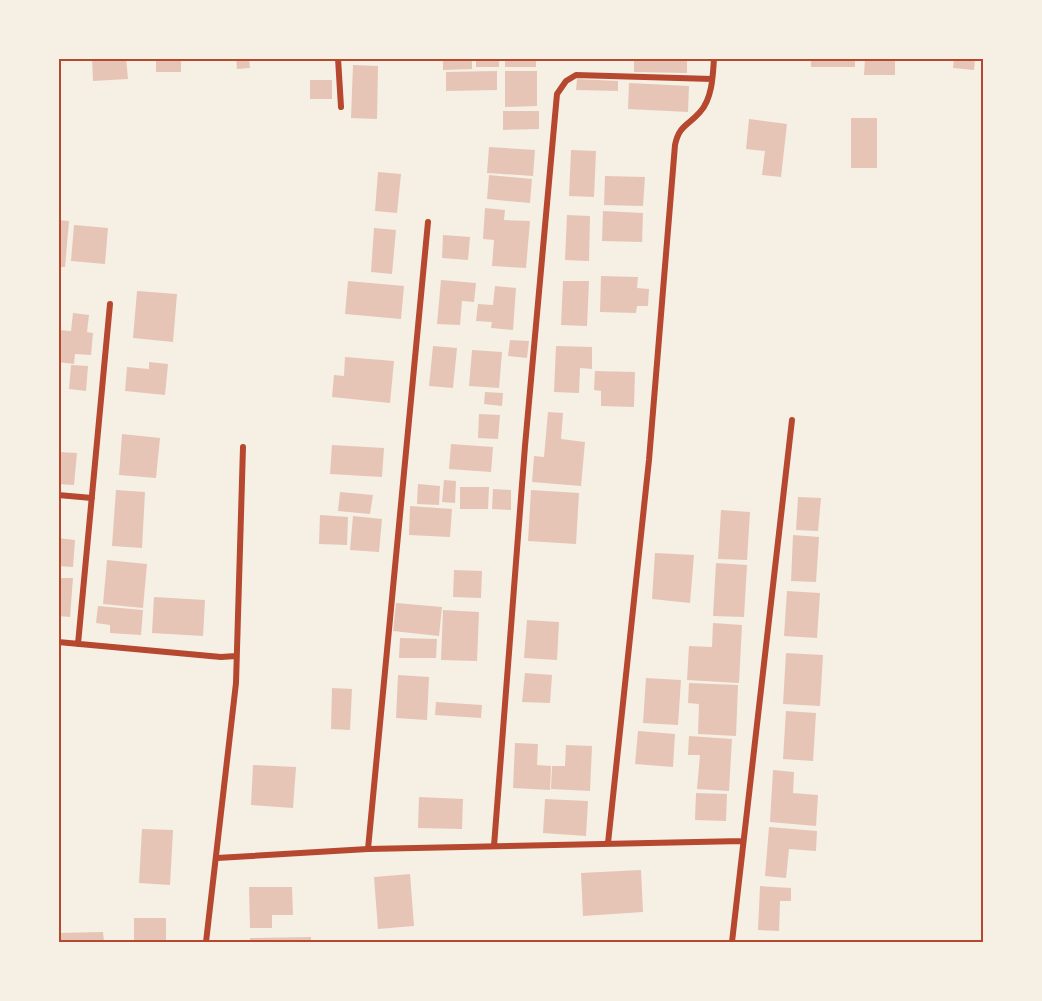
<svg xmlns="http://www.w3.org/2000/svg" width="1042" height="1001" font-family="'Exo 2',sans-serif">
  <rect width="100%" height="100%" fill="#f6efe4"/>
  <path fill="#e6c5b7" d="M92 58H126L128 79 93 81Z
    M156 58H181V72H156Z
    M236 58H249L250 68 237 69Z
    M443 58H472V69L443 70Z
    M476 58H499V67H476Z
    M505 58H536V67H505Z
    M634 58H687V73L634 72Z
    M811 58H855V67H811Z
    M865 58H895V75H864Z
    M954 58H975L974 70 953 68Z
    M353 65 378 66 377 119 351 118Z
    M497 71V90L446 91V72Z
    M505 71H537V106L505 107Z
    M577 79 618 81V91L576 90Z
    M310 80H332V99H310Z
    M629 83 689 86 688 112 628 109Z
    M503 111H539V129L503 130Z
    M851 118H877V168H851Z
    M749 119 787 124 781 177 762 175 765 151 746 149Z
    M489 147 535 150 533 176 487 173Z
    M571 150 596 151 594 197 569 196Z
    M378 172 401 174 397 213 375 211Z
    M489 175 532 179 530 203 487 199Z
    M605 176 645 177 643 206 604 205Z
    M485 208 505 210 504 220 530 221 526 268 492 266 494 240 483 239Z
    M603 211 643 213 642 242 602 241Z
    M567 215 590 216 589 261 565 260Z
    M58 220 69 221 65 267H58Z
    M74 225 108 228 105 264 71 261Z
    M374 228 396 230 392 274 371 272Z
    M443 235 470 237 468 260 442 258Z
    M601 276 638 277 637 288 649 289 648 306H637L636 313 600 312Z
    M441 280 476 283 474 302 462 301 460 325 437 324Z
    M348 281 404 286 401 319 345 314Z
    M563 281H589L587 326 561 325Z
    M495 286 516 288 513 330 491 328 492 322 476 321 478 304 493 305Z
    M137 291 177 294 173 342 133 338Z
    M73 313 89 315 87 332 93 333 91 355 75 354 74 364 58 362V330L71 331Z
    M510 340 529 341 527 358 508 356Z
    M433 346 457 348 453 388 429 386Z
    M556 346 592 347V369L580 368 579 393 554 392Z
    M472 350 502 352 499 388 469 386Z
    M345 357 394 361 390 403 332 397 334 375 344 376Z
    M149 362 168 364 165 395 125 391 127 367 149 369Z
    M71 365 88 366 86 391 69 389Z
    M595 371 635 372 634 407 601 406V391L594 390Z
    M485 392 503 393 502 406 484 404Z
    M548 412 563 413 561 439 585 442 581 486 532 482 534 456 544 457Z
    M479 414 500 415 498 439 478 438Z
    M122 434 160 438 156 478 119 475Z
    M451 444 493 447 491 472 449 469Z
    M332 445 384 448 382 477 330 474Z
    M58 452 77 453 74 485 58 484Z
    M444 480 456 481 455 503 442 502Z
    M418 484 440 486 439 505 417 504Z
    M460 487H489L488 509H460Z
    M493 489 511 490V510L492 509Z
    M116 490 145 492 142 548 112 546Z
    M531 490 579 493 576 544 528 541Z
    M340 492 373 495 370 514 338 511Z
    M798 497 821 498 818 531 796 530Z
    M410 506 452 509 450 537 409 535Z
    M721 510 750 512 747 560 718 559Z
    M320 515 348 517 347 545 319 544Z
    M353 516 382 519 379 552 350 550Z
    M793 535 819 537 816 582 791 581Z
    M58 538 75 540 73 567 58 566Z
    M655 553 694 555 690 603 652 599Z
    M107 560 147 564 143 608 103 604Z
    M716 563 747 565 744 617 713 616Z
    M454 570 482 571 481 598 453 597Z
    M58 578H73L70 617 58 616Z
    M787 591 820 593 817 638 784 636Z
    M154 597 205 600 203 636 152 633Z
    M396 603 442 607 439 636 393 631Z
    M98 606 143 610 141 635 110 633V625L96 623Z
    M443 610 479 612 477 661 441 660Z
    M527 620 559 622 557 660 524 658Z
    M713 623 742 625 739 683 687 680 689 646 712 647Z
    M400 638 437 639 436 658H399Z
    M786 653 823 655 820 706 783 704Z
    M525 673 552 675 550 703 522 702Z
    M398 675 429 677 427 720 396 718Z
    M646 678 681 680 678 725 643 723Z
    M689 683 738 685 736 736 698 734 699 704 688 703Z
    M332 688 352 689 350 730 331 729Z
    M436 702 482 705 481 718 435 715Z
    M786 711 816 713 813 761 783 759Z
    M638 731 675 734 673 767 635 764Z
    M689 736 732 739 729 791 697 789 700 755H688Z
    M515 743 538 744 537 765 551 766 550 790 513 788Z
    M566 745 592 746 590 791 551 789 552 766H565Z
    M253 765 296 767 293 808 251 805Z
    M773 770 794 772 793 793 818 795 816 826 770 822Z
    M696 793 727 794 726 821 695 820Z
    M419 797 463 799 462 829 418 828Z
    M545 799 588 801 586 836 543 833Z
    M769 827 817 831 816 851 789 849 786 878 765 876Z
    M142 829 173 830 170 885 139 883Z
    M641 870 643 912 583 916 581 873Z
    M410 874 414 926 378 929 374 877Z
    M760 886 791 888V901H780L779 931 758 930Z
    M249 887H292L293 915H272V928H250Z
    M134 918H166V942H134Z
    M103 932 104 942H58V933Z
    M311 937V942H250V938Z"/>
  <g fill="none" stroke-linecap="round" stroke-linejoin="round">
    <path stroke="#b5482f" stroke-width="6" d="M338 58 341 107
      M58 495 92 498
      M58 642 221 657 236 656
      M78 644 110 304
      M608 843 649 460 675 145C679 125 688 126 700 112 712 99 713 76 714 58
      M494 846 525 446 557 94 566 81 576 75 712 79
      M368 849 428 222
      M217 858 368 849 743 841
      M206 942 236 683 243 447
      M732 942 792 420"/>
  </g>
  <rect width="1042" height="1001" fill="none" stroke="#f6efe4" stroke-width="120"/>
  <rect x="60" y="60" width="922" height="881" fill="none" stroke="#b5482f" stroke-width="2"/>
</svg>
